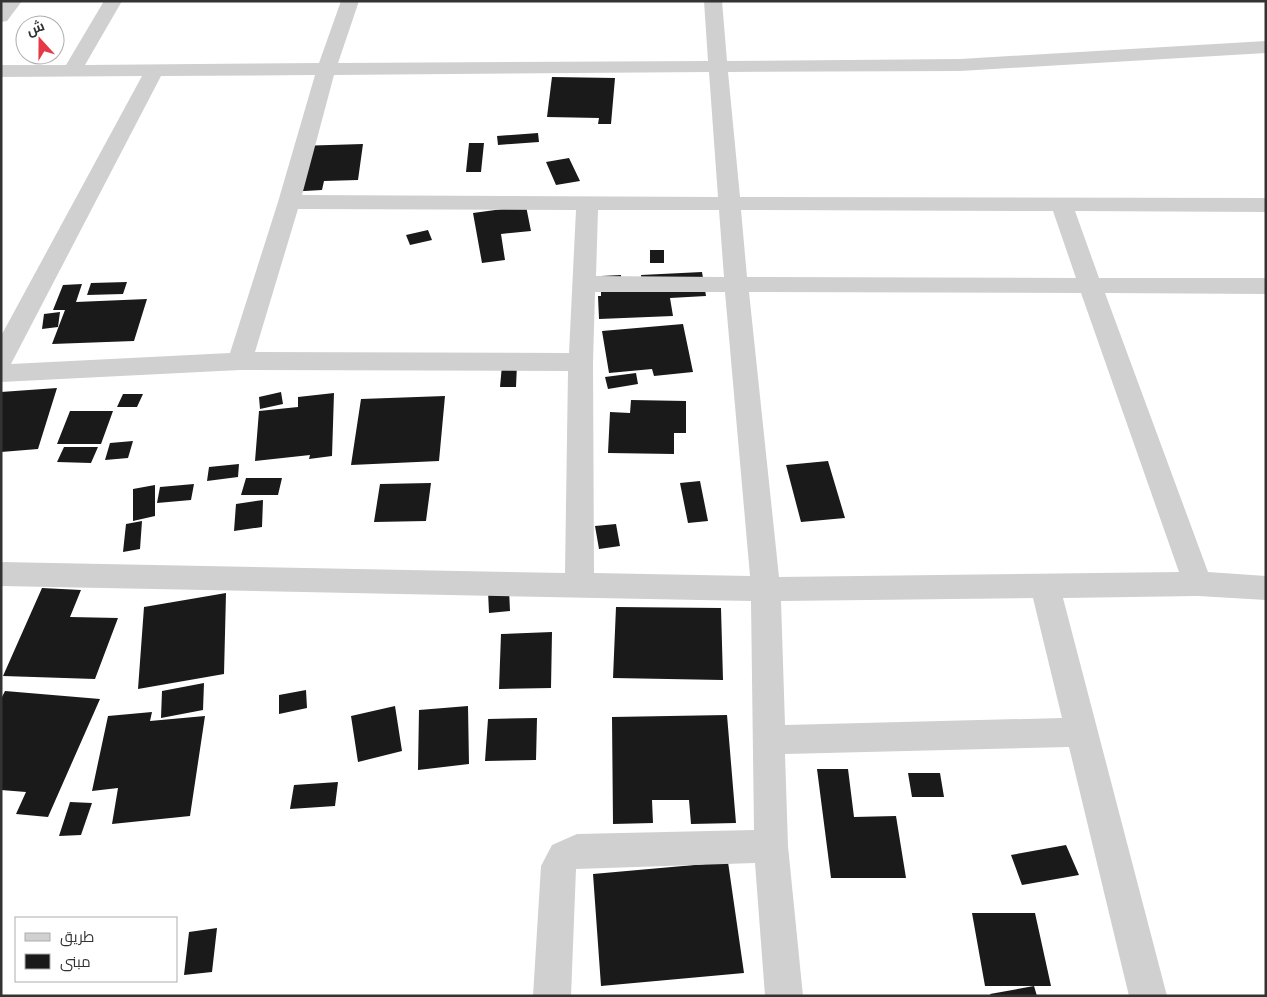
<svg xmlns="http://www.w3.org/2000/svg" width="1267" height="997" font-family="'Public Sans',Cairo,sans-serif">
  <rect width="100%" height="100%" fill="#fff"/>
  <path fill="#1a1a1a" d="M552 77 615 78 611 124H598L599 118 547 117Z
    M538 133 539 142 498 145 497 136Z
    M469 143H484L481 172H466Z
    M363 144 358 180 324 181 322 190 287 192 297 146Z
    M569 158 580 181 556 185 546 162Z
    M526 206 531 231 501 234 505 260 482 263 473 213Z
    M428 230 432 240 410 245 406 235Z
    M650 250H664V263H650Z
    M702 272 706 296 670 298 673 316 599 319 598 296H601V276L621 275 622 292 643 291 641 275Z
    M127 282 123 294 87 295 91 283Z
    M82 284 76 302 147 299 134 341 52 344 65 310H53L63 285Z
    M60 312 58 327 42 329 44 314Z
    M683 324 693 372 654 376 652 369 609 373 602 331Z
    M517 364 516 387H500L502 365Z
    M636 373 638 384 608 389 605 377Z
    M57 388 38 449 1 452V392Z
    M281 392 283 404 260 409 259 397Z
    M334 393 332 456 309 459 310 455 255 461 259 411 298 407V397Z
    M123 394H143L137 407H117Z
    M445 396 439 461 351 465 361 399Z
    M631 400 686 401V433H674V454L608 453 610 412 630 413Z
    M70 411H113L101 444H57Z
    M133 441 128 458 105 460 110 443Z
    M64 447H98L91 463 57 462Z
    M828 461 845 518 801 522 786 465Z
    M239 464 238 477 207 481 209 467Z
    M246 478H282L278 495H241Z
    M700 481 708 521 688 523 680 483Z
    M431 483 426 521 374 522 380 484Z
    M194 484 191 500 157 503 160 487Z
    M155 485V516L133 521V489Z
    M263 500 262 527 234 531 236 504Z
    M142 521 140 549 123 552 126 524Z
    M616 524 620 546 599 549 595 526Z
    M42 588 81 590 70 617 118 618 95 679 3 676Z
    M509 589 510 611 489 613 488 591Z
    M226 593 224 674 138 689 144 607Z
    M616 607 721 608 723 680 613 678Z
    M552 632 551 688 499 689 501 634Z
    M204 683 203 710 161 718 162 691Z
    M306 690 307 708 279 714V695Z
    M5 691 100 699 48 817 16 814 26 792 1 790V699Z
    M395 706 402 751 358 762 351 716Z
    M468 706 469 764 418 770 419 710Z
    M152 712 150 721 205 716 190 816 112 824 118 788 92 791 108 716Z
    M727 715 736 823 691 824 689 800H652L653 823 613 824 612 717Z
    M537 718 536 760 485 761 488 719Z
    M817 769H848L854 817 896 816 906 878H831Z
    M908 773H940L944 797H912Z
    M338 782 335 806 290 809 294 785Z
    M70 802 92 803 81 835 59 836Z
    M1066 845 1079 875 1022 885 1011 855Z
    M728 862 744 973 601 986 593 874Z
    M972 913H1035L1051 986H985Z
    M217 928 212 972 184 975 189 932Z
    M1034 986 1037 996H991L990 994Z"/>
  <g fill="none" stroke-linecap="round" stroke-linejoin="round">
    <path fill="#d0d0d0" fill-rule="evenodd" d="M4 1H22L7 21 1 22V4Z
      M104 1H122L85 65 319 63 341 1H359L338 63 708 61 704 1H722L727 61 960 59 1266 41V53L960 71 728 72 740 197 1266 198V212L1075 211 1099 278H1266V294L1105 293 1208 572 1266 576V600L1198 596 1063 598 1167 996H1129L1069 747 785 754 788 846 803 996H765L755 863 576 869 571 996H533L541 866 552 845 577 834 754 830 751 601 1 586V562L565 573 568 371 240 370 1 382V336L142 76 1 77V65H66ZM709 72 718 197 302 195 334 75ZM315 75 278 202 230 353 11 364 161 76ZM298 209 576 210 569 353 255 352ZM598 210H719L724 277 596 276ZM741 210 1053 211 1076 278 747 277ZM595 292H725L750 576 594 573 593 362ZM749 292 1081 293 1179 572 779 577ZM1033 598 1062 718 785 725 781 601Z"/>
  </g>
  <rect width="1267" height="997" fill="none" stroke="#333333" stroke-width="5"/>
  <rect x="15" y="917" width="162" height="65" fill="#ffffff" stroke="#adadad"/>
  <rect x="25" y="933" width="25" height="8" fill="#d0d0d0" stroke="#adadad"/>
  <text x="60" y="942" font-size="15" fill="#333333">طريق</text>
  <rect x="25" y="954" width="25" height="15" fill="#1a1a1a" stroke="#adadad"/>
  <text x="60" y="967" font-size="15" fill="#333333">مبنى</text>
  <g transform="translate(40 40) rotate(339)"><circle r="24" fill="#ffffff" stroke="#adadad"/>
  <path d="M0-4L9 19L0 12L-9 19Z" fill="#e63946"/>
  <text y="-8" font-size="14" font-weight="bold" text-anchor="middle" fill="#333333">ش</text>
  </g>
</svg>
